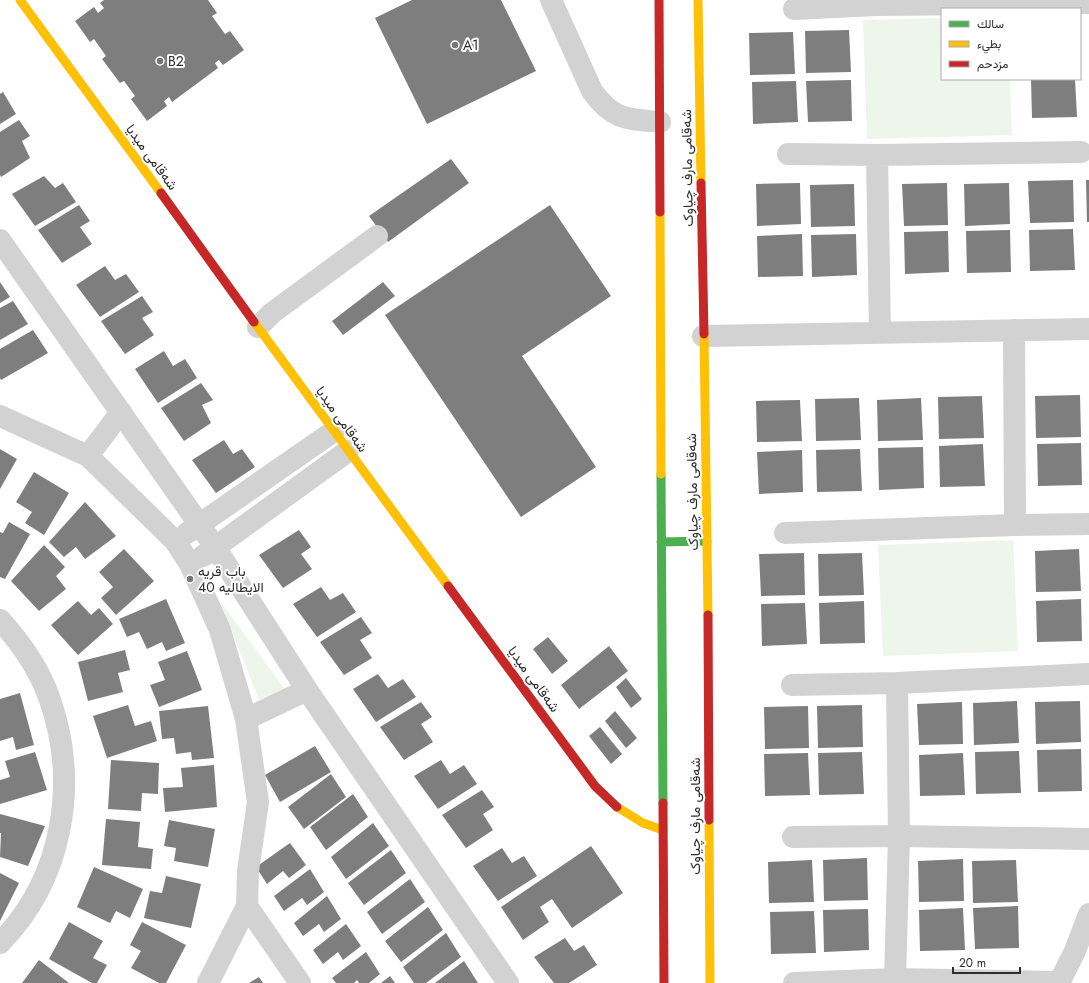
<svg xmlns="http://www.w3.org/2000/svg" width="1089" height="983" font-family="Jost,Vazirmatn,sans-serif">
  <rect width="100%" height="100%" fill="#fff"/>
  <path fill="#eef5ea" d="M942 18V79H1010L1012 135 867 139 863 20Z
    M1013 540 1018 651 883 656 878 545Z
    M220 601 285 689 259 700Z"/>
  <path fill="#7e7e7e" d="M104 0H208L217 13 212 16 225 34 230 31 244 50 223 65 219 60 215 63 218 68 172 102 169 97 164 101 167 106 147 121 131 99 135 96 124 81 120 83 102 59 106 56 94 39 90 42 75 21 94 7 98 13 104 8 100 3Z
    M412 0H501L536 71 427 124 375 18Z
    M849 30 851 72 806 73 805 31Z
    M793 32 795 74 750 75 749 33Z
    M1031 79H1075L1077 117 1032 118Z
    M851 80 852 121 808 122 806 81Z
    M796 81 798 122 753 124 752 82Z
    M3 92 16 114 0 124V94Z
    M19 120 30 136 22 141 30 158 1 177 0 175V132Z
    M451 159 469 183 388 242 369 216Z
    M44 176 55 188 63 183 76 202 35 226 12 194Z
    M1073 180 1074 222 1030 223 1028 181Z
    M1086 180H1089V222H1087Z
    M800 183 801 224 757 226 756 184Z
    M947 183 948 225 904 226 902 184Z
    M1009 183 1010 224 965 226 964 184Z
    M854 184 855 226 811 227 810 185Z
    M79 205 90 221 80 227 92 244 62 263 38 230Z
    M550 205 611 296 522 356 596 467 521 517 385 315Z
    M1073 229 1075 270 1030 271 1029 230Z
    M1010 230 1011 272 967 273 966 231Z
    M948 231 949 272 905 274 904 232Z
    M802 234 803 276 758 277 757 236Z
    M856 234 857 275 812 277 811 235Z
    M105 266 115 280 126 274 139 292 100 317 76 285Z
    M0 282 10 297 0 303Z
    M383 282 395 296 343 335 332 321Z
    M142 296 153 312 142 318 154 335 125 354 101 321Z
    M13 301 28 324 0 340V308Z
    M33 330 48 353 1 380 0 378V349Z
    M164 351 173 366 185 359 197 378 158 403 135 369Z
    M201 383 213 400 202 405 211 423 184 441 161 408Z
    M1080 395 1081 437 1036 438 1035 396Z
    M982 396 984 438 939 439 938 397Z
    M859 398 861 440 816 441 815 399Z
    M921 398 923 440 878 441 877 400Z
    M800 400 802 441 757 442 756 401Z
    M224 440 233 454 242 449 255 467 216 493 192 460Z
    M1081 443 1082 485 1038 486 1037 444Z
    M983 444 985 486 940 487 939 446Z
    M923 447 924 488 879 490 878 448Z
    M0 449 17 459 0 489Z
    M860 449 862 491 817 492 816 450Z
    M802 450 803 492 759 494 757 452Z
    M34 472 69 493 44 535 25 523 32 512 16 502Z
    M85 502 116 536 85 559 76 547 64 557 49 542Z
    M9 522 30 534 5 579 0 577V532L3 533Z
    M299 530 311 547 301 554 312 569 283 588 259 555Z
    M44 545 65 567 56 576 66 589 39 611 11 581Z
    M124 549 154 581 116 615 101 598 113 587 99 572Z
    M1079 549 1081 591 1036 592 1035 551Z
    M804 553 805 595 761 596 759 554Z
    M862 553 864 595 819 596 818 554Z
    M321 587 330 600 343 593 356 612 317 637 293 604Z
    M166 599 185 643 166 651 162 642 147 649 139 632 127 637 119 619Z
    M1081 599 1082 641 1037 642 1036 601Z
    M78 601 91 615 99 608 113 624 78 655 51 625Z
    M864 601 865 643 820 644 819 603Z
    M805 603 807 644 762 646 761 604Z
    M361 617 372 633 360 640 372 658 344 675 320 642Z
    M548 637 568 661 552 674 533 649Z
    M609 646 628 671 579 709 561 685Z
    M125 650 130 670 118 673 123 692 88 701 78 662Z
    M187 651 202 690 159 707 150 685 165 680 158 662Z
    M378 674 388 688 403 679 416 697 376 722 353 689Z
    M626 678 642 699 631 708 616 687Z
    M20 693 34 745 16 750 13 737 0 741V699Z
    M1017 701 1019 743 974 745 973 703Z
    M1080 701 1081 742 1036 744 1035 702Z
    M421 702 432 717 421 724 433 742 404 760 380 727Z
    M962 702 963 744 919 745 917 704Z
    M128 705 135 726 151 721 157 741 107 758 93 716Z
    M862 705 863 747 818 748 817 706Z
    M208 706 214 758 192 760 191 752 176 754 174 738 162 739 159 711Z
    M808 706 809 748 765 749 764 707Z
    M615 711 637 738 626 748 605 721Z
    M600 727 622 754 611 764 589 736Z
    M315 746 331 772 280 802 265 775Z
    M1081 749 1082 791 1038 792 1037 750Z
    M1019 751 1021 793 976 794 975 752Z
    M35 752 47 790 0 804V780L10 777 5 761Z
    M862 752 864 794 819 795 818 753Z
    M808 753 810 795 765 796 764 754Z
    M963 753 965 795 920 796 919 755Z
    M111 760 159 763 158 794 142 793 141 811 108 809Z
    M441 760 450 774 464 765 477 784 438 809 414 776Z
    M214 765 217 807 165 812 163 788 183 787 181 768Z
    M331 774 346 797 304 829 288 807Z
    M482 790 494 807 483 814 493 830 466 848 442 815Z
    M353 794 368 817 326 850 310 827Z
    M0 814 45 826 28 866 0 857 1 833H0Z
    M106 819 140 822 138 847 153 849 151 869 102 865Z
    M169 820 215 829 208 867 174 861 176 848 164 846Z
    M373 823 389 846 346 879 331 857Z
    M290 843 306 865 289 878 283 871 267 884 256 867Z
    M591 846 623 893 572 928 552 899 540 907 549 922 523 940 501 907Z
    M502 848 512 863 524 856 537 876 498 901 473 866Z
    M391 850 406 873 364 905 348 883Z
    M867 858 868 900 824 901 823 860Z
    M963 859 964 901 919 902 918 861Z
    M812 860 814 902 769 903 768 862Z
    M1016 860 1018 902 973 903 972 861Z
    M94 867 143 889 130 918 116 911 110 923 77 907Z
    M310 869 324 892 307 905 302 898 284 911 274 896Z
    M0 873 19 883 0 921Z
    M166 876 201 884 191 928 144 918 150 891 162 893Z
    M410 879 425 902 382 934 367 912Z
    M327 896 341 919 324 932 319 924 303 936 294 923Z
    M1018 906 1019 948 975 949 973 908Z
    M428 907 443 930 401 962 385 941Z
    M963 908 965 950 920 951 919 910Z
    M868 909 869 950 824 952 823 910Z
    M814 911 816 953 771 954 770 912Z
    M69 922 103 941 93 958 107 965 97 983H92L49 959Z
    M142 922 186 945 166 983H159L131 968 141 951 130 945Z
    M346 924 361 946 343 960 338 952 323 964 313 950Z
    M446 933 461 957 426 983H414L403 967Z
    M565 938 574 951 584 945 597 965 569 983H554L534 957Z
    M366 952 380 974 369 983H359L357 980 354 983H336L332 978Z
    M39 960 69 983H22Z
    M464 961 478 983H435Z
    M390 976 395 983H381Z
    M259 977 263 983H249Z"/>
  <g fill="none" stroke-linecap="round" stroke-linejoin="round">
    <path stroke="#d2d2d2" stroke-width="22" d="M551 0 592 91C613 120 626 119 660 122
      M794 9 876 5 1089 3
      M788 154 877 155 1081 152
      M877 155 880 333
      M0 240 215 547 307 690 508 983
      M258 327 272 313 377 236
      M1014 330 1015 525
      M703 336 1089 329
      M0 416 88 456 175 541 190 564 220 630 246 719 258 802 248 871 247 906 208 983
      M88 456 121 412
      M187 533 334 431
      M785 533 1015 525 1089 524
      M203 556 348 451
      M0 620C21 643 40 670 50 700 79 784 63 879 0 943
      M792 685 897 683 1089 674
      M246 719 307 690
      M793 837 899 836 1089 839
      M247 906 300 983
      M895 979 899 836 897 683
      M794 983 895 979 1059 982
      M1059 983 1075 951 1089 914"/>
    <path stroke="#4caf50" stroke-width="9" d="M661 474 663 803
      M661 542 707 541"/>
    <path stroke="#ffc107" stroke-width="9" d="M20 0 161 193
      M698 0 701 183
      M660 212 661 474
      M254 322 448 586
      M704 334 708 615
      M617 807 643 823 663 830
      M709 820 710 983"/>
    <path stroke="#c62828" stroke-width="9" d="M659 0 660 212
      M701 183 704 334
      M161 193 254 322
      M448 586 595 786 617 807
      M708 615 709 820
      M663 803 664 983"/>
  </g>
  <g fill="#767676" stroke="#fff" stroke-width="1.5">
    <circle cx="455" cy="45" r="4"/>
    <circle cx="160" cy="61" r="4"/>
    <circle cx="190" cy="579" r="4"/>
  </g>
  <g text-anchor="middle" stroke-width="4" stroke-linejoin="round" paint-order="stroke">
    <g font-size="14" fill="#2d2d2d" stroke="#fff" text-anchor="start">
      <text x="463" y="50">A1</text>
      <text x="168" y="66">B2</text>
      <text x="198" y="576">باب قريه<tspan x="198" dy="16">الايطاليه 40</tspan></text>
    </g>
    <g font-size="14" fill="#2d2d2d" stroke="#fff">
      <text transform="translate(152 157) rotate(54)" y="5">شەقامی میدیا</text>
      <text transform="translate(687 168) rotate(-91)" y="5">شەقامی مارف چیاوک</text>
      <text transform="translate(342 419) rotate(54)" y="5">شەقامی میدیا</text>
      <text transform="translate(692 492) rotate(-91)" y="5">شەقامی مارف چیاوک</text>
      <text transform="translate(534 679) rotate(54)" y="5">شەقامی میدیا</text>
      <text transform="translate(695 816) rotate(-90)" y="5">شەقامی مارف چیاوک</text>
    </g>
  </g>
  <rect x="941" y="8" width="140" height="72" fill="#ffffff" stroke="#ababab"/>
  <rect x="949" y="21" width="20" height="6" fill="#4caf50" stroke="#ababab"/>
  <text x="977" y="28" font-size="12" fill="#2d2d2d">سالك</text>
  <rect x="949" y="41" width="20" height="6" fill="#ffc107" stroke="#ababab"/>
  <text x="977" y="48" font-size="12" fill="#2d2d2d">بطيء</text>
  <rect x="949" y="61" width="20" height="6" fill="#c62828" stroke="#ababab"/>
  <text x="977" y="68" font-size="12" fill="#2d2d2d">مزدحم</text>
  <path d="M953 967v6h67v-6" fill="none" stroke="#2d2d2d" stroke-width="2"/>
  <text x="959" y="967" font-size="12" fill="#2d2d2d" stroke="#ffffff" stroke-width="3" paint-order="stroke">20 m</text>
</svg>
